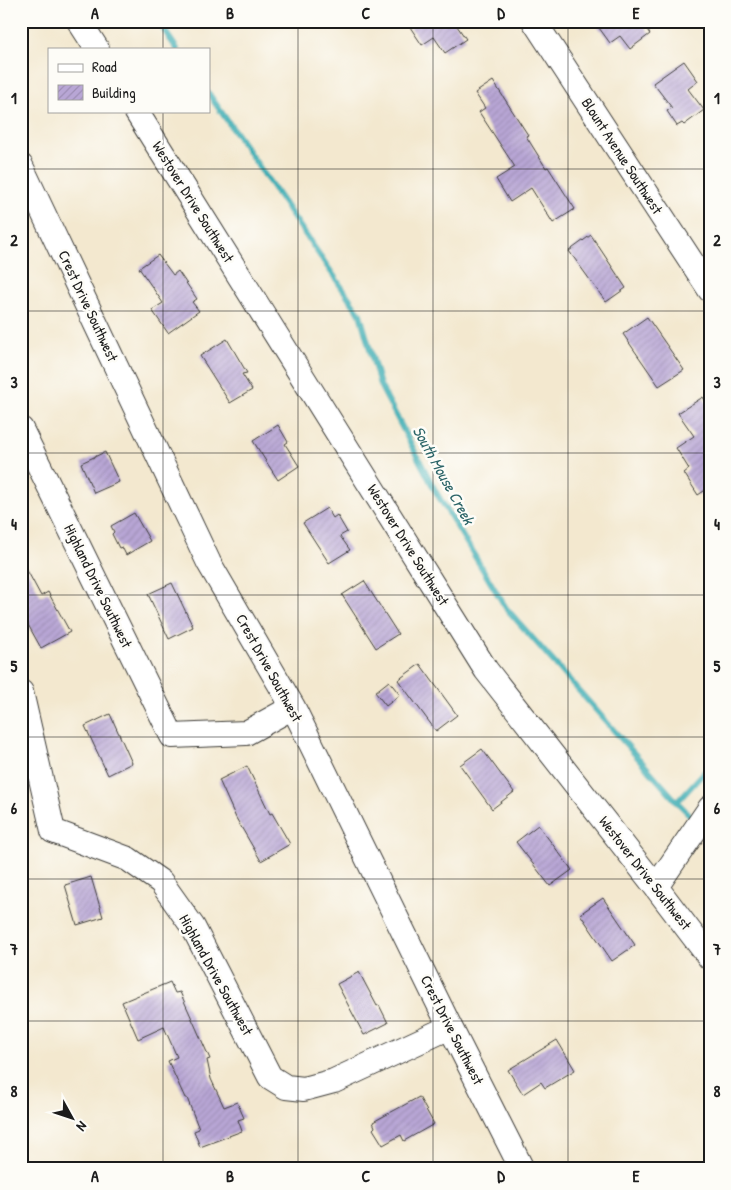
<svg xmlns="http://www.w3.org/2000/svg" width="731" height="1190" font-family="'Patrick Hand',sans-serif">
  <defs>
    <pattern id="building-hatch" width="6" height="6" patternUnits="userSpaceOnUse" patternTransform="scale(1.25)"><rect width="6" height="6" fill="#b8a6d5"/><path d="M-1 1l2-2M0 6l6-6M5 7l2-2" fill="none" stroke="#9e8eb6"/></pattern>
  </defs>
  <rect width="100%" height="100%" fill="#fdfcf7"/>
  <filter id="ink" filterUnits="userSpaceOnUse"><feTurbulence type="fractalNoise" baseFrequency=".02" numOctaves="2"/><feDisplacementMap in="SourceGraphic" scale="10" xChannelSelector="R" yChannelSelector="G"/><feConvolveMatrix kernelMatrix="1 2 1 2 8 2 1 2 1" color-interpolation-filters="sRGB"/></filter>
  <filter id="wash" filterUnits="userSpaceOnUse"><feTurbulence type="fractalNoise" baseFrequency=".0096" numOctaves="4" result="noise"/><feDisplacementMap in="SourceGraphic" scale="20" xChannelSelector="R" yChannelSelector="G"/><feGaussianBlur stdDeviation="1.12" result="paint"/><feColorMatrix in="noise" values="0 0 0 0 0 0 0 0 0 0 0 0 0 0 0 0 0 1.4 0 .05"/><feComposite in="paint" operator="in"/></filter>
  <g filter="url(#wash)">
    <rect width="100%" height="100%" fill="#f3e8cf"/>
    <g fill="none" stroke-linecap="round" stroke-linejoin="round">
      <path stroke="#3aacb2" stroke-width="6" d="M158 21 177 49
        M209 94 360 314 380 385 436 492 506 608 677 802 695 820
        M677 802 710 766"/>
    </g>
    <g id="blocks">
      <path fill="url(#building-hatch)" d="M406 21H458L455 23 466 39 445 53 434 37 422 45Z
        M594 21H641L650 34 630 49 620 36 610 43Z
        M684 61 698 81 688 89 704 110 684 125 682 123 677 126 667 111 672 108 653 83Z
        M493 81 528 135 526 136 546 168 548 167 575 209 553 223 531 188 510 202 496 179 515 167 479 112 485 108 475 93Z
        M591 235 626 288 606 302 569 251Z
        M158 255 173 275 178 271 197 299 192 302 199 311 168 333 152 310 163 303 139 268Z
        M647 317 684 370 659 386 623 334Z
        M227 339 247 373 242 374 252 390 230 403 200 356Z
        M703 397 710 408V487L698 495 684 473 689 469 676 448 694 436 678 413Z
        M278 425 288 442 285 444 299 466 278 480 253 441Z
        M105 452 119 482 94 493 81 463Z
        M327 508 333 518 337 515 347 532 340 536 350 550 329 563 303 523Z
        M134 513 150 541 126 555 122 547 119 548 112 534 114 532 111 526Z
        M21 559 41 596 48 592 70 632 41 648 21 612Z
        M364 581 398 634 376 648 342 595Z
        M172 583 193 627 169 639 148 594Z
        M420 664 457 715 436 731 398 680Z
        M389 681 400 695 386 706 375 692Z
        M110 714 132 763 108 775 85 726Z
        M482 749 514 792 492 809 460 765Z
        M247 766 270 814 272 813 290 844 261 861 236 818 219 780Z
        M538 825 572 870 550 886 516 842Z
        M91 877 103 917 77 925 65 885Z
        M603 898 635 945 612 961 580 914Z
        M359 972 377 1006 379 1005 388 1023 364 1035 337 984Z
        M170 982 175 993 180 992 210 1059 207 1060 211 1079 224 1107 237 1102 244 1118 238 1120 242 1131 200 1147 194 1131 199 1129 187 1098H185L168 1061 177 1057 164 1027 138 1039 122 1002Z
        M557 1040 575 1070 545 1088 541 1082 523 1094 508 1070Z
        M419 1097 434 1124 404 1141 401 1135 383 1145 373 1129 375 1127 373 1122Z"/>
    </g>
  </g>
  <g filter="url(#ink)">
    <use href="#blocks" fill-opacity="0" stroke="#3c3b37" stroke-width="1"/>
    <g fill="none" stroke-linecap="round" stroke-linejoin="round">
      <g stroke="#3c3b37" stroke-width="26">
        <path id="minor" d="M79 21 97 49
          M534 21 710 290
          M136 111 486 670 656 887 710 958
          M21 166 209 563 293 707 450 1027 522 1169
          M21 429 172 736 246 733 293 707
          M21 692 53 831 128 859 161 882 193 927 270 1077 286 1087 304 1089 334 1081 450 1027
          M656 887 710 808"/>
      </g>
      <use href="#minor" stroke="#fff" stroke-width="24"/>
    </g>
  </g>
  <path fill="none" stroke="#1c1c1c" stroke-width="1" stroke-opacity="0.55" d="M163 21V49M298 21V1169M433 21V1169M568 21V1169M163 111V1169M21 169H710M21 311H710M21 453H710M21 595H710M21 737H710M21 879H710M21 1021H710"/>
  <g text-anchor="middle" stroke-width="5" stroke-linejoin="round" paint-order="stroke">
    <g font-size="15" fill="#1c1c1c" stroke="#fdfcf7">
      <text transform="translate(622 156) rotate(57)" y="5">Blount Avenue Southwest</text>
      <text transform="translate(193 202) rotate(58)" y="5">Westover Drive Southwest</text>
      <text transform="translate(88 306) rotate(65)" y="5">Crest Drive Southwest</text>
      <text transform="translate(408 545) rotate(58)" y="5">Westover Drive Southwest</text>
      <text transform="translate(98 586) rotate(64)" y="5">Highland Drive Southwest</text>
      <text transform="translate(269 668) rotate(61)" y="5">Crest Drive Southwest</text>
      <text transform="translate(645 873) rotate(52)" y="5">Westover Drive Southwest</text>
      <text transform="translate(216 975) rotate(61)" y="5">Highland Drive Southwest</text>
      <text transform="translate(452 1030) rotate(63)" y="5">Crest Drive Southwest</text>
    </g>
    <g font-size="16" font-style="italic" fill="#2b6467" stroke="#fdfcf7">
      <text transform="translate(444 475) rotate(61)" y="6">South Mouse Creek</text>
    </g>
  </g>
  <rect width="731" height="1190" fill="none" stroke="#fdfcf7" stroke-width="55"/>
  <rect x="48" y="48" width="162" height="65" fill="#fdfcf7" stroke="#a3a29f"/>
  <rect x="58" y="64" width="25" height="8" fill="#ffffff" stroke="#a3a29f"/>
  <text x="92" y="72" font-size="15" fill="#1c1c1c">Road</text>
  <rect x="58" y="85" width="25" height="15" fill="url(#building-hatch)" stroke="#a3a29f"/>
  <text x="92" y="98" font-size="15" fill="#1c1c1c">Building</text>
  <g transform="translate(72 1118) rotate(130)" stroke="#fdfcf7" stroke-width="4" paint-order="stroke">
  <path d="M0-4L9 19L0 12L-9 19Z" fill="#1c1c1c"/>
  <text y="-8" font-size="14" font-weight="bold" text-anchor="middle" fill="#1c1c1c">N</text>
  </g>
  <rect x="28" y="28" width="676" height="1134" fill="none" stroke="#1c1c1c" stroke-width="2"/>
  <g font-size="16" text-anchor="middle" font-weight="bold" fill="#1c1c1c">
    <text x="95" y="19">A</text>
    <text x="230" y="19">B</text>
    <text x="366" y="19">C</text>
    <text x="501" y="19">D</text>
    <text x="636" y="19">E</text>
    <text x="14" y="104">1</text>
    <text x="717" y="104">1</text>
    <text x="14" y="246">2</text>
    <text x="717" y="246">2</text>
    <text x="14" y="388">3</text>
    <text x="717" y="388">3</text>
    <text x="14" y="530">4</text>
    <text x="717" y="530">4</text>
    <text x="14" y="672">5</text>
    <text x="717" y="672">5</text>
    <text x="14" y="814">6</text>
    <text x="717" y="814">6</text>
    <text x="14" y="955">7</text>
    <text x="717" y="955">7</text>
    <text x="14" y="1097">8</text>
    <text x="717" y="1097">8</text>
    <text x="95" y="1182">A</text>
    <text x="230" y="1182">B</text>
    <text x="366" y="1182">C</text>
    <text x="501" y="1182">D</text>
    <text x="636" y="1182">E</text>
  </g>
</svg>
